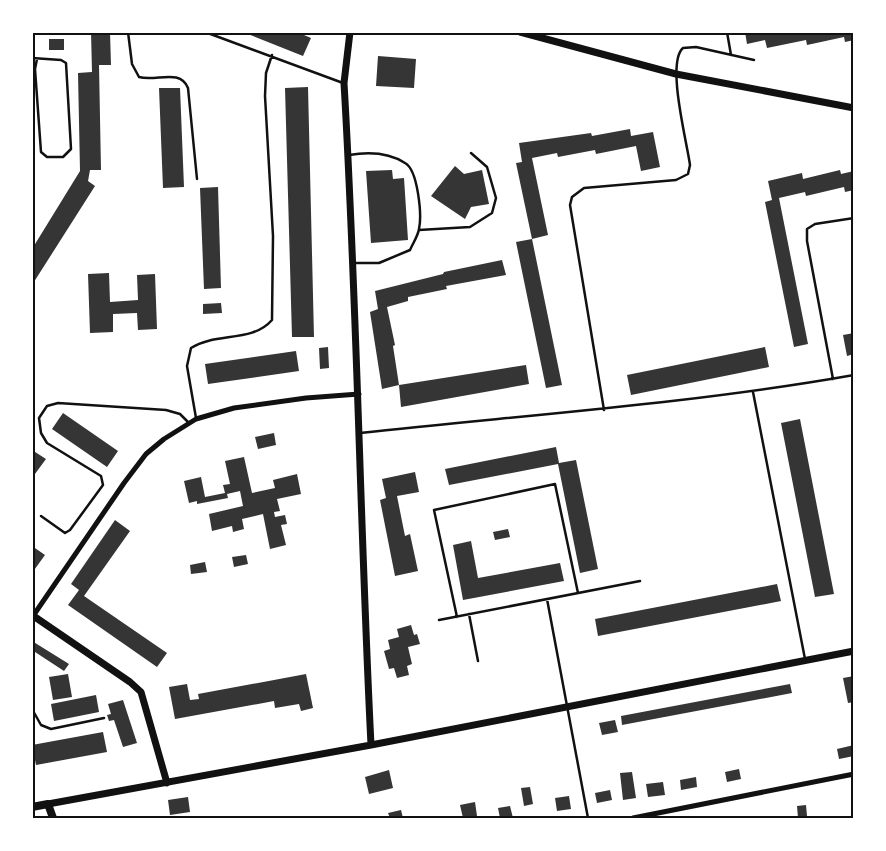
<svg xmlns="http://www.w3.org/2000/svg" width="886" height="851" font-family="Arial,sans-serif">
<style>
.building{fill:#353535}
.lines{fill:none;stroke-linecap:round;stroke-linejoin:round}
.service{stroke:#111;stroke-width:2.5}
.minor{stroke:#111;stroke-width:5}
.tertiary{stroke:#111;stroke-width:7}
.secondary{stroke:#111;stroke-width:8}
.neatline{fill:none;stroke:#111;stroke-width:2}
</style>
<rect width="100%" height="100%" fill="#fff"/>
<!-- building -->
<path class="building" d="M 91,32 L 110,32 L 111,65 L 99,65 L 101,170 L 90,170 L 88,181 L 95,186 L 32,285 L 32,249 L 80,171 L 78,73 L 92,72 Z
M 243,32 L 297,32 L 311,38 L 303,56 Z
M 745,32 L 854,32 L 854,40 L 845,42 L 844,37 L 807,45 L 806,40 L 767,48 L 765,40 L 747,44 Z
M 49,39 L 64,39 L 64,50 L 49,50 Z
M 378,56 L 416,59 L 414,88 L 376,86 Z
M 308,87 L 314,337 L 292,337 L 285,88 Z
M 159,88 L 180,88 L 184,187 L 163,188 Z
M 630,129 L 631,136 L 653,132 L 660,167 L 641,171 L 636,146 L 596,154 L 595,150 L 558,157 L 557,153 L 532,158 L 548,235 L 532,239 L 562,385 L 546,388 L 516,242 L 532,239 L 516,163 L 522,162 L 519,143 L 591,133 L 592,136 Z
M 455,166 L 464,174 L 482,170 L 489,204 L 471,207 L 465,219 L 431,196 Z
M 392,170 L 393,179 L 404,178 L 408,240 L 371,243 L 366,171 Z
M 840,170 L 841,174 L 854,171 L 854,190 L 845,192 L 844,187 L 806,196 L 805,192 L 779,198 L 808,344 L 794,347 L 765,202 L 772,200 L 768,181 L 802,173 L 803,179 Z
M 218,187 L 221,288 L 204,289 L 200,188 Z
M 502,260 L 506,275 L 446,286 L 447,289 L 408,297 L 408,301 L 387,307 L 395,345 L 393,346 L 399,385 L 382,389 L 370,312 L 378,309 L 375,291 L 443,274 L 444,272 Z
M 109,273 L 110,302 L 138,300 L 137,275 L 155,274 L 157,329 L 138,330 L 137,313 L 113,314 L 113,332 L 90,333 L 88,274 Z
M 221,303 L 222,313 L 203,314 L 203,304 Z
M 854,333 L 854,354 L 847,356 L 843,335 Z
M 328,347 L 329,368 L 320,369 L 319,348 Z
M 765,347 L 769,367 L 631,395 L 627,375 Z
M 296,351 L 299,371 L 208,384 L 205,364 Z
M 526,365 L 529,384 L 401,407 L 399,385 Z
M 63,413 L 118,451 L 107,467 L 52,429 Z
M 800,419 L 834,594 L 815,597 L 781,423 Z
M 274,433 L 276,445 L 258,449 L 255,437 Z
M 556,447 L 559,463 L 576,460 L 598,569 L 580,573 L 558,464 L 449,485 L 445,469 Z
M 32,450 L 46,459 L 32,478 Z
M 244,457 L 252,493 L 275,488 L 273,480 L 297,474 L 301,494 L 277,499 L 280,511 L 274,512 L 275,517 L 285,515 L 287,524 L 281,525 L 286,545 L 270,549 L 263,514 L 242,519 L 244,529 L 233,532 L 232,526 L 212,531 L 209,514 L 243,506 L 240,491 L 227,494 L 228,498 L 197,504 L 197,501 L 189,503 L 184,481 L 201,477 L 205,497 L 225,493 L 223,485 L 230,484 L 225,461 Z
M 415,472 L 419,492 L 397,496 L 405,536 L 410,534 L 418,571 L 395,576 L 380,500 L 386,498 L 382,479 Z
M 115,520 L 130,531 L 84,596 L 167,653 L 157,667 L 68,605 L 79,590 L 71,584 Z
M 508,529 L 510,537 L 495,540 L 493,532 Z
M 471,541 L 478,578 L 560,563 L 564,581 L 463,600 L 453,545 Z
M 32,546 L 45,555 L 32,573 Z
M 246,555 L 248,564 L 234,567 L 232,557 Z
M 205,562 L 207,572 L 191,574 L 190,565 Z
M 777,584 L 781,601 L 598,636 L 595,619 Z
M 411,625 L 414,635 L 417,634 L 420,644 L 408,647 L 412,664 L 407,666 L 409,675 L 397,678 L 394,668 L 389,669 L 384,651 L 390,649 L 388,640 L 399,637 L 397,629 Z
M 32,641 L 69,664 L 64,671 L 32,650 Z
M 68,674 L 72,697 L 53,700 L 49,677 Z
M 306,674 L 313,708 L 301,711 L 299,704 L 275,708 L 274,701 L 175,719 L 169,687 L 187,684 L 190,700 L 199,699 L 198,694 Z
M 854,676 L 854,702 L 848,703 L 843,678 Z
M 790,684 L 792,693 L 622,725 L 621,716 Z
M 96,695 L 99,712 L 54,721 L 51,704 Z
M 123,700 L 137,743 L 123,747 L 114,720 L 109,721 L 107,715 L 111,714 L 108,704 Z
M 615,720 L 618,732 L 602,735 L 599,723 Z
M 103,732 L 107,752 L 36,765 L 32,745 Z
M 854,745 L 854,756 L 839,759 L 837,749 Z
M 739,769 L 741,779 L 727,782 L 725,772 Z
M 389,770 L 393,788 L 369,794 L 365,777 Z
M 632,772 L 636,798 L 623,800 L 620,773 Z
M 696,777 L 697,787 L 681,790 L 680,780 Z
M 663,782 L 665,795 L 648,797 L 646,784 Z
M 530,787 L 533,804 L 524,806 L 521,788 Z
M 610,790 L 612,800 L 597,803 L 595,793 Z
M 569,796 L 571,809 L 557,811 L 555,798 Z
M 188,797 L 190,812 L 170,815 L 168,800 Z
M 475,802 L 477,816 L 463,818 L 460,805 Z
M 806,805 L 807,816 L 798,818 L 797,806 Z
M 510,806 L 513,818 L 500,818 L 498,808 Z
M 401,810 L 403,818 L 390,818 L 388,813 Z"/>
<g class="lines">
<!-- service -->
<path class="service" d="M 128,32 L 132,64 L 139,77 C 156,82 180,68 188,88 L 197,179
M 205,32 L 343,83
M 727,32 L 731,55
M 32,58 L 61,60 L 66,63 L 71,149 L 63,157 L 47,157 L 41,152 L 35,69 L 37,59
M 349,155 C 367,152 388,152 405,163 C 418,170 422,215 419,229 C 418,236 413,243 410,250 L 379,263 L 355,263
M 419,230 L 470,227 L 492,213 L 496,198 L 487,167 L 471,153
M 833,379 L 807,241 L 807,229 L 815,224 L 854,218
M 753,392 L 805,659
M 604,410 L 570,205 L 572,197 L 584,188 L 676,180 L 688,174 L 690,165 C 687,142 666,63 683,48 L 696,47 L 754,60
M 196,418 L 187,366 L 191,348 C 216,332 252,343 272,320 L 273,236 L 265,96 L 266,73 L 272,55
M 360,433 C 525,415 690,404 854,375
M 41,516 L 65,533 L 70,530 L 103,485 L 101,476 L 47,443 L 41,433 L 39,418 L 47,406 L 58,403 L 166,410 L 180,414 L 189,423
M 547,599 L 588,818
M 469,614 L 478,661
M 457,617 L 434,510 L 555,484 L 578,593
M 439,620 L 640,581
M 32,709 L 41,725 L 51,729 L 104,718"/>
<!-- minor -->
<path class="minor" d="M 33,616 L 124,483 L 146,454 L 164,439 L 196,419 L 234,408 L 306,398 L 359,394
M 633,818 L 854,774"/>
<!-- tertiary -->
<path class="tertiary" d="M 350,32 L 344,83 C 357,304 360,524 371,745
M 520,32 L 676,74 L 854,108
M 32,615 L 130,682 L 141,692 L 167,783
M 48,804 L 371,745 L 854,651"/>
<!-- secondary -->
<path class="secondary" d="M 32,807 L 48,804 L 53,818"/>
</g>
<!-- border -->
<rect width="886" height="851" fill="none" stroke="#ffffff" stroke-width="68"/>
<rect x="34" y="34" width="818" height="783" class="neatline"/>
</svg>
